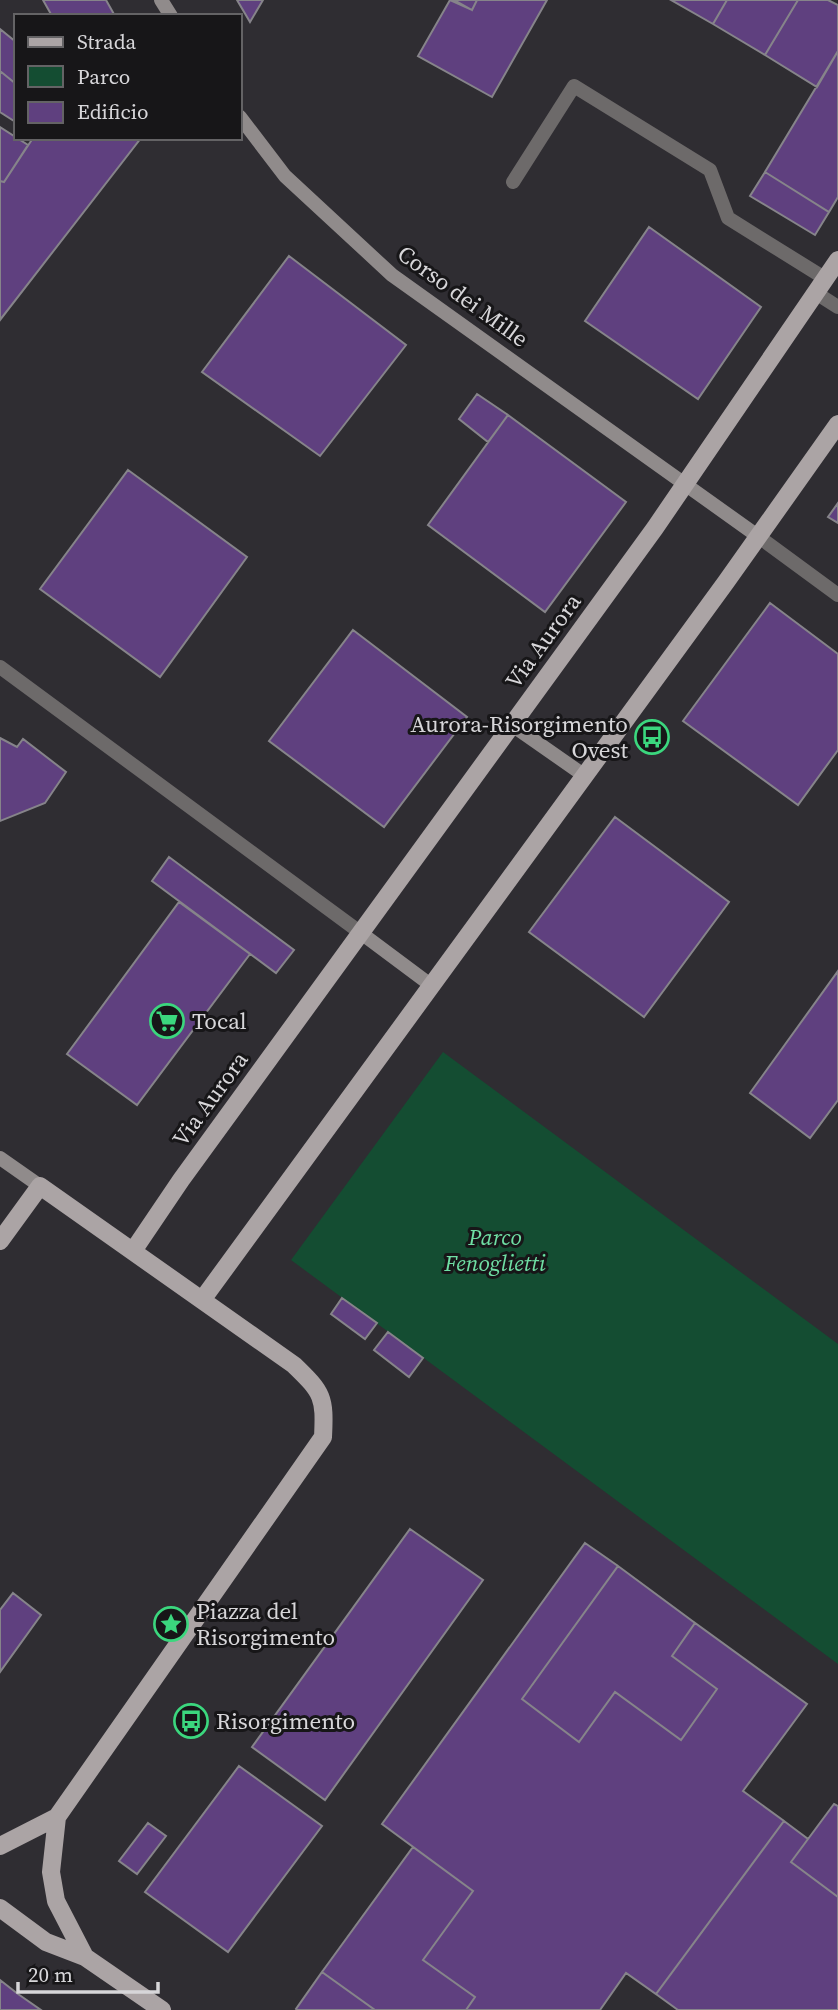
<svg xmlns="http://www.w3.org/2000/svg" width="838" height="2010" font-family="'Source Serif 4',serif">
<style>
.green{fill:#144d32}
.building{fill:#5f407f;stroke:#86848a;stroke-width:2}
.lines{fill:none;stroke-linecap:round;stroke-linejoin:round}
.lane{stroke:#6d6a6a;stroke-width:14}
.street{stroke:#6d6a6a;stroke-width:14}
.secondary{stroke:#908b8b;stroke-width:14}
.primary{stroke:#aba4a5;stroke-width:18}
.labels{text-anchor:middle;stroke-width:6;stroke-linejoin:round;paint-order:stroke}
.street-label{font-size:23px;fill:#d7d6d9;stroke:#171618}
.poi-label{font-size:23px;fill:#d7d6d9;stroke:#171618;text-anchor:start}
.park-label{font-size:23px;font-style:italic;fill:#6fdfa4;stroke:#171618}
</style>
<rect width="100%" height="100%" fill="#2f2d32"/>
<!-- green -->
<path class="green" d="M 443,1052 L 838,1344 L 838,1664 L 291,1260 Z"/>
<!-- building -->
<path class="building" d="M 43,0 L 106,0 L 115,16 L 52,16 Z
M 237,0 L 263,0 L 250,22 Z
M 450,0 L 472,10 L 477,0 L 547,0 L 492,97 L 418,56 Z
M 454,0 L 477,0 L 472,10 Z
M 671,0 L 727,0 L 713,24 Z
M 727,0 L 798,0 L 765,55 L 713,24 Z
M 798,0 L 828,0 L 838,5 L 838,51 L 817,87 L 765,55 Z
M 0,29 L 16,42 L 16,84 L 0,71 Z
M 838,51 L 838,197 L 829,212 L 765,172 Z
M 0,71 L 16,84 L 16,115 L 14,121 L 0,112 Z
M 0,127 L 28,145 L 4,182 L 0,181 Z
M 33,138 L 141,138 L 0,320 L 0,181 L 4,182 Z
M 765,172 L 829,212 L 815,235 L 750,196 Z
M 649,227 L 761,307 L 698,399 L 585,321 Z
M 289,256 L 406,345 L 320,456 L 202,372 Z
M 477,394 L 508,415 L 488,442 L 459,419 Z
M 508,415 L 626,502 L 545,612 L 428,525 Z
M 128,470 L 247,557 L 160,677 L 40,589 Z
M 838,503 L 838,523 L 828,517 Z
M 770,603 L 838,654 L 838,750 L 798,805 L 683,721 Z
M 353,630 L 467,717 L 384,827 L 269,741 Z
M 0,738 L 17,747 L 23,739 L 66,772 L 45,803 L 0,821 Z
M 615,817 L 729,902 L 644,1017 L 529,932 Z
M 169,857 L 294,950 L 276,973 L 152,881 Z
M 179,902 L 250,954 L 137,1105 L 67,1054 Z
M 838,971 L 838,1100 L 810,1138 L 750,1093 Z
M 342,1298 L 377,1323 L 365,1339 L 331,1314 Z
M 388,1332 L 423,1358 L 409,1377 L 374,1350 Z
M 410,1529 L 483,1580 L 325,1800 L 252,1747 Z
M 585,1543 L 618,1566 L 522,1699 L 579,1742 L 615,1692 L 681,1740 L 717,1689 L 672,1656 L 695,1623 L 807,1704 L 743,1791 L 784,1821 L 656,1994 L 626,1973 L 600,2010 L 466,2010 L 475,1997 L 423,1960 L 473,1891 L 382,1824 Z
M 618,1566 L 695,1623 L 672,1656 L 717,1689 L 681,1740 L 615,1692 L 579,1742 L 522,1699 Z
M 13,1593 L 41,1615 L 0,1672 L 0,1610 Z
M 239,1766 L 322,1826 L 228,1952 L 145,1892 Z
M 834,1804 L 838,1806 L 838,1897 L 791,1862 Z
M 784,1821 L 808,1839 L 791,1862 L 838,1897 L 838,2010 L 678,2010 L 656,1994 Z
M 148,1823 L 166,1836 L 137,1874 L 119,1861 Z
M 413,1847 L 473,1891 L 423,1960 L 475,1997 L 466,2010 L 375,2010 L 322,1972 Z
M 322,1972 L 375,2010 L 297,2010 L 296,2009 Z
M 0,1980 L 18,1994 L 41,2010 L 0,2010 Z"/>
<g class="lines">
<!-- lane -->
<path class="lane" d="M 0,667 L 361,933"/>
<!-- street -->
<path class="street" d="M 513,182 L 574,86 L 710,170 L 728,218 L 826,279
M 816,293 L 838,307
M 759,537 L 838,595"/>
<!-- secondary -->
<path class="secondary" d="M 161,0 L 171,16
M 240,117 L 285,176 L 392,275 L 759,537
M 512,725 L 585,776
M 361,933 L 432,986
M 0,1158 L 40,1186"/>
<!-- primary -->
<path class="primary" d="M 0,1241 L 40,1186 L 294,1365 C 323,1393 325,1397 323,1437 L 57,1817 L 0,1846
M 133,1251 L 181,1180 L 655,528 L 838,260
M 202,1300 L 726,582 L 838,424
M 57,1817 L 51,1872 L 56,1901 L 85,1957
M 0,1908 L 46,1942 L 85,1957 L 162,2010"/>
</g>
<!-- icons -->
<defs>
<g id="bus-ring" transform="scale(1.75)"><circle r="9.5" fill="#171618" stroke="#3bd77e" stroke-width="1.5"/><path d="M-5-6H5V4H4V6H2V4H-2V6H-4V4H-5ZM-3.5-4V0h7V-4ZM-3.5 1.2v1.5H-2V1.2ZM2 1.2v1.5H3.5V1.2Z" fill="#3bd77e"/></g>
<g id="supermarket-ring" transform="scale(1.75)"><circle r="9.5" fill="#171618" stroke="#3bd77e" stroke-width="1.5"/><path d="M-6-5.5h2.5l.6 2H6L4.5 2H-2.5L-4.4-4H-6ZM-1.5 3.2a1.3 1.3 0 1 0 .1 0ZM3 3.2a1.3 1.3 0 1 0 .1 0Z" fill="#3bd77e"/></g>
<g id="sight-ring" transform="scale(1.75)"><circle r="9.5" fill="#171618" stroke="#3bd77e" stroke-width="1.5"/><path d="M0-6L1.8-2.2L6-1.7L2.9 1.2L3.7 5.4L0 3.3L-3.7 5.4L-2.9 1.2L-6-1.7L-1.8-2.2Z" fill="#3bd77e"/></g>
</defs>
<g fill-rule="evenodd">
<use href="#bus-ring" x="652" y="737"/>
<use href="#supermarket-ring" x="167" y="1021"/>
<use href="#sight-ring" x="171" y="1624"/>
<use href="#bus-ring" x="191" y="1721"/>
</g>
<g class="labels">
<!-- street labels -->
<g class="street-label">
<text transform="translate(463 296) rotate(36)" y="8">Corso dei Mille</text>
<text transform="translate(543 641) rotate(-54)" y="8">Via Aurora</text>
<text transform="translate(210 1099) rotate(-54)" y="8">Via Aurora</text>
</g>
<!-- poi labels -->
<g class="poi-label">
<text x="628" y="732" text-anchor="end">Aurora-Risorgimento<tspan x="628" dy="26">Ovest</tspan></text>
<text x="192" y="1029">Tocal</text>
<text x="196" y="1619">Piazza del<tspan x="196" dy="26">Risorgimento</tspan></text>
<text x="216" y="1729">Risorgimento</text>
</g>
<!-- park labels -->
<g class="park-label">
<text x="495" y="1245">Parco<tspan x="495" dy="26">Fenoglietti</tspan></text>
</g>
</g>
<!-- legend -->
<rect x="14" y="14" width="228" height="126" fill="#171618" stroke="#646365" stroke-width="2"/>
<rect x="28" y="37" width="35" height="10" fill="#aba4a5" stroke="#646365" stroke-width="2"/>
<text x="77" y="49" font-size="21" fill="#d7d6d9">Strada</text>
<rect x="28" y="66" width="35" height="21" fill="#144d32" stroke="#646365" stroke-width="2"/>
<text x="77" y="84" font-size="21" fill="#d7d6d9">Parco</text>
<rect x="28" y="102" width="35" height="21" fill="#5f407f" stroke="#646365" stroke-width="2"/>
<text x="77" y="119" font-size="21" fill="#d7d6d9">Edificio</text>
<!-- scale -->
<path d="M18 1982v10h140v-10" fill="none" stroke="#d7d6d9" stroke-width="3.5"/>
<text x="28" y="1982" font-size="21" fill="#d7d6d9" stroke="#171618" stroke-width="5" paint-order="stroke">20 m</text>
</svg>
